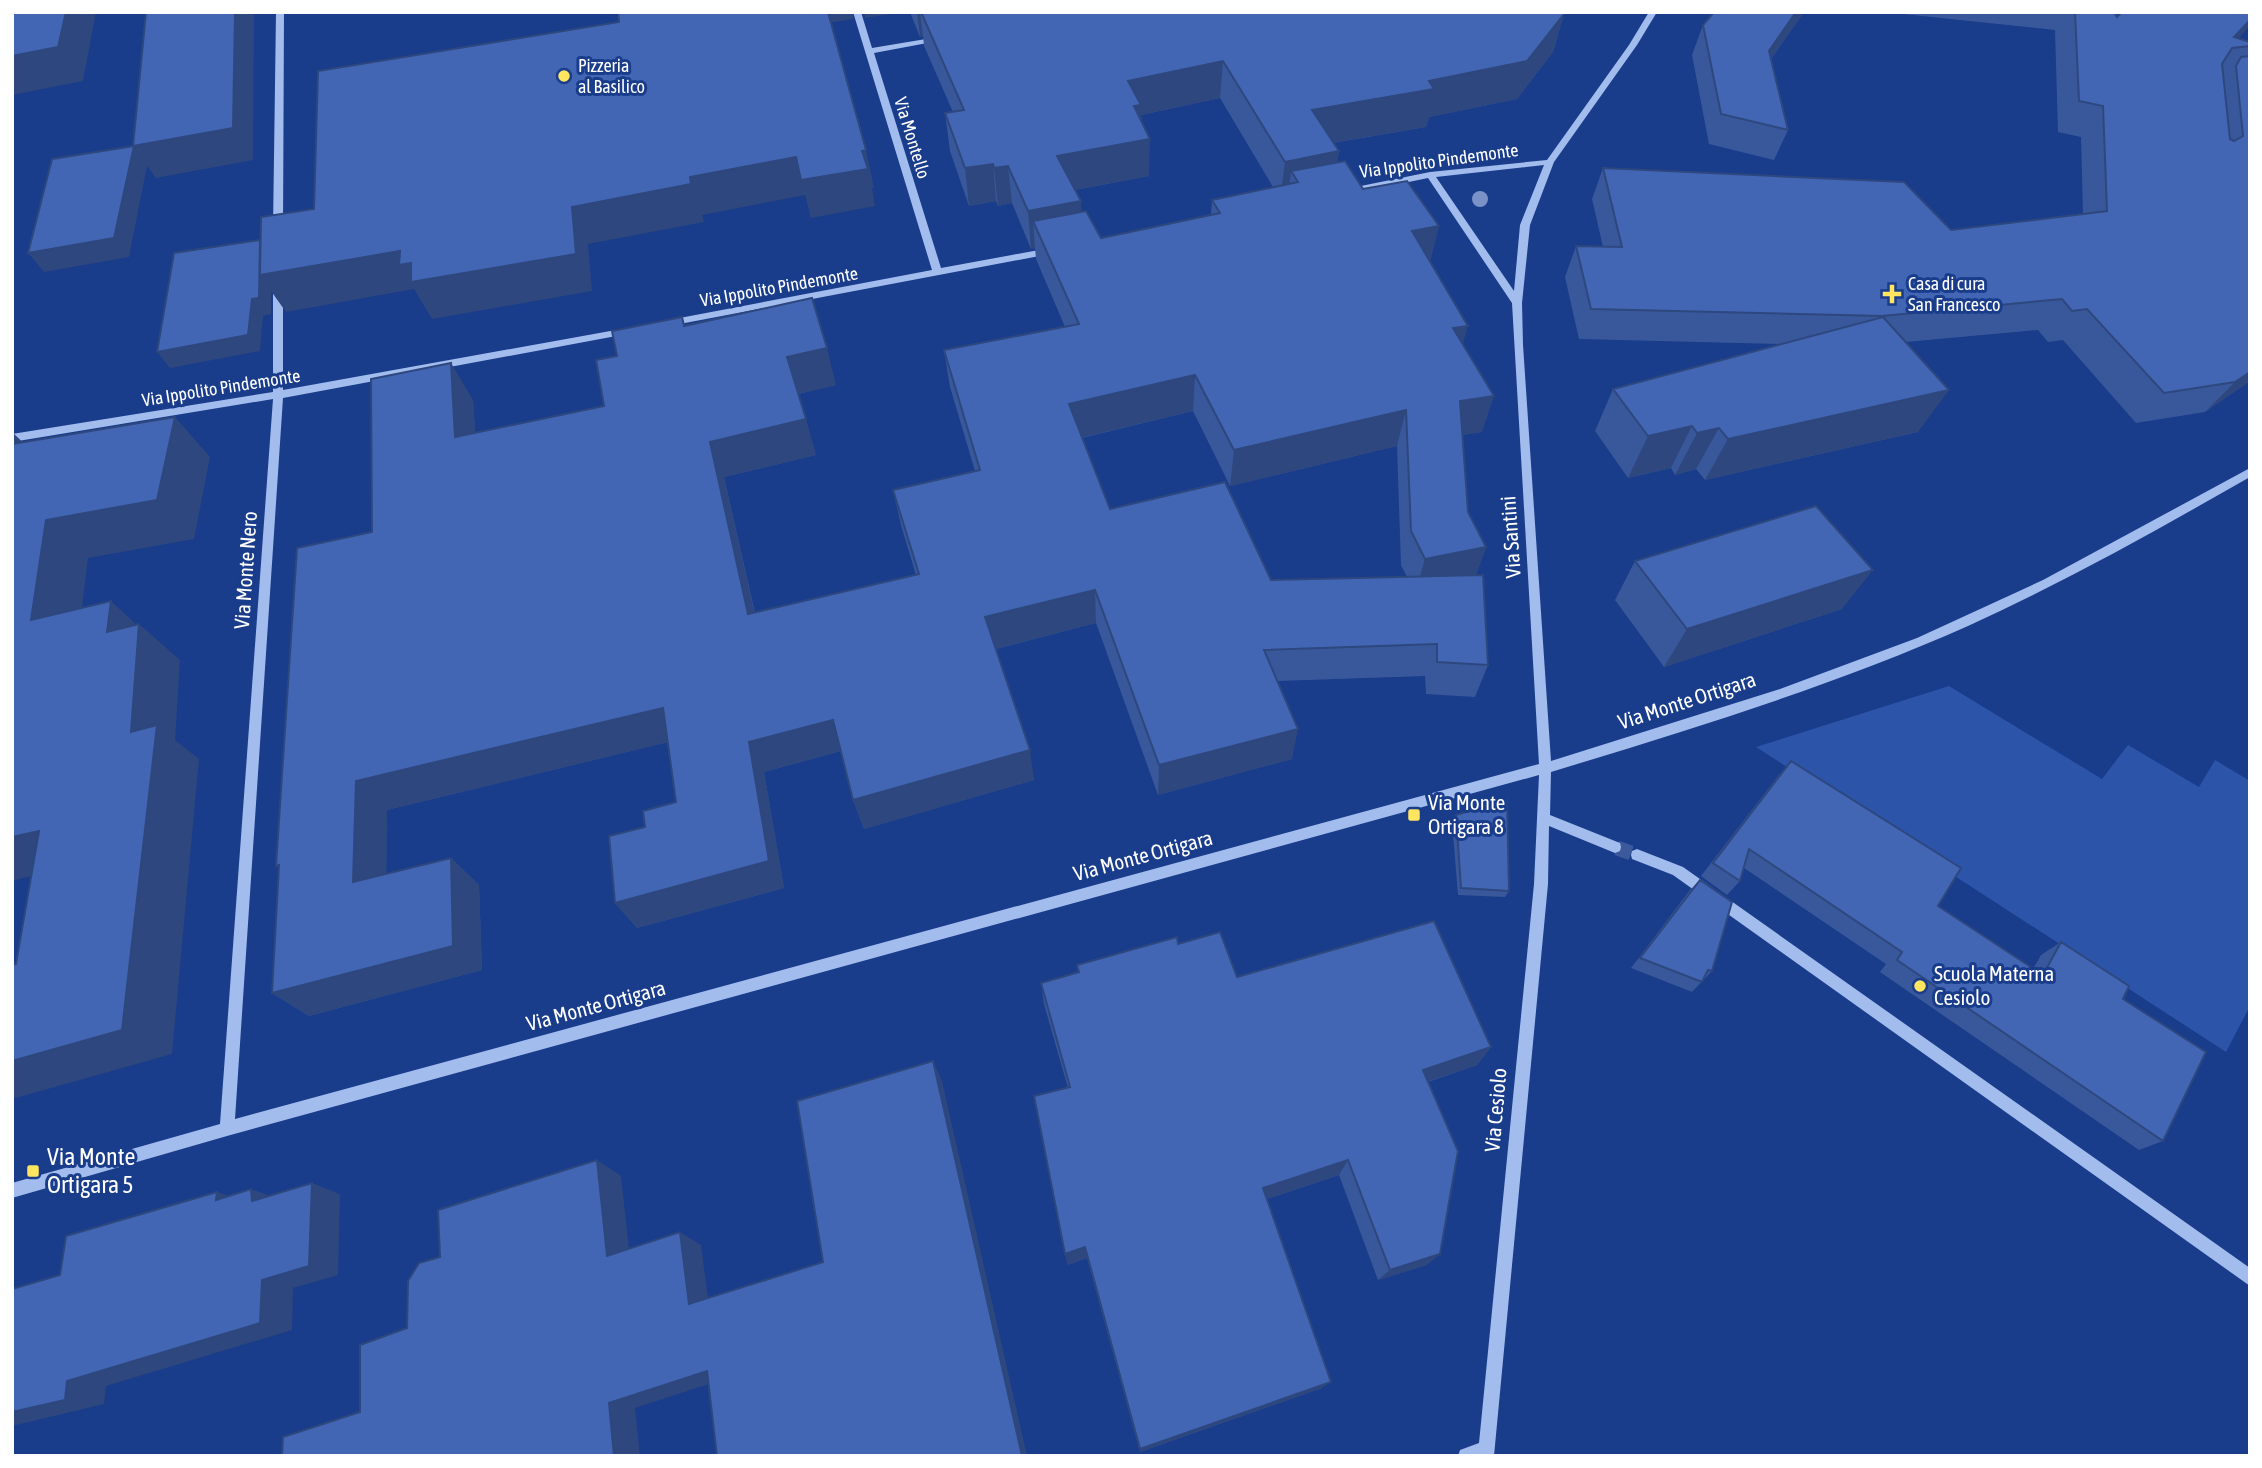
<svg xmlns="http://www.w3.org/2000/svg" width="2262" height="1468" font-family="'Asap Condensed',sans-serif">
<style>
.green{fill:#2c54a9}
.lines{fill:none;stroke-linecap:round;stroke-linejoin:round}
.minor-tunnel-far1{stroke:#3c599c;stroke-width:11;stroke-dasharray:11 6;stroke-linecap:butt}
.minor-tunnel{stroke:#3c599c;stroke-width:15;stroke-dasharray:15 7;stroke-linecap:butt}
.minor{fill:#a3bcee;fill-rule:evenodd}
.tree{fill:#7a92c8}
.wall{fill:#39589b;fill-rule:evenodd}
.shaded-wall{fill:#2e477e}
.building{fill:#4266b4;stroke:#2e477e;stroke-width:2}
.poi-dot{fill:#ffe560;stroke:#193c8b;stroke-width:2.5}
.labels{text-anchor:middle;stroke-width:6;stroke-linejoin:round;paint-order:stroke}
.far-poi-label{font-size:18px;fill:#fff;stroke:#193c8b;text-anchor:start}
.far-street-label{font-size:18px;fill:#fff;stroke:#193c8b}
.street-label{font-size:21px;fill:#fff;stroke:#193c8b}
.poi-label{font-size:21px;fill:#fff;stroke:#193c8b;text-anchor:start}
.near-poi-label{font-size:24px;fill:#fff;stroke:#193c8b;text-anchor:start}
</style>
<rect width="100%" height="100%" fill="#193c8b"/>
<!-- green -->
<path class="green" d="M 1949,686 L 2102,779 L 2128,745 L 2199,787 L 2215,760 L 2250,781 L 2250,1006 L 2226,1052 L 1756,747 Z"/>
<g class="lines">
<!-- minor-tunnel-far1 -->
<path class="minor-tunnel-far1" d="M 1615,847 L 1621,849"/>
<!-- minor-tunnel -->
<path class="minor-tunnel" d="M 1617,848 L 1637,855"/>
<!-- minor -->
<path class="minor" d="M 276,12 L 284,12 L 283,229 L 278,232 L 273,229 Z
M 853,12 L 861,12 L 872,48 L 938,37 L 942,39 L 938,41 L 874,53 L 941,268 L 1050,248 L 1055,251 L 1050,254 L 669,326 L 666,325 L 666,321 L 669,320 L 932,270 Z
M 1649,12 L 1657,12 L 1637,45 L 1554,162 L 1530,225 L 1522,303 L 1523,345 L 1551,761 L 1780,689 L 1917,638 L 2043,580 L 2250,468 L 2250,477 C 2157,530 2065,582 1968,626 C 1833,686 1692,729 1551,772 L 1550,815 L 1620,843 L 1621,847 L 1620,851 L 1615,853 L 1549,826 L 1548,884 L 1494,1456 L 1458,1456 L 1460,1450 L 1479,1443 L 1534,884 L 1539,775 L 227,1136 L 12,1198 L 12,1183 L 220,1124 L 273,399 L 12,442 L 12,434 L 273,392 L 273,286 L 278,283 L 283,286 L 283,390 L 627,328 L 632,331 L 627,334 L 283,398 L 235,1119 L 1539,764 L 1512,303 L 1428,178 L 1346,195 L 1342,192 L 1346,189 L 1430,172 L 1547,160 L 1629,45 ZM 1544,165 L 1520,225 L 1514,291 L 1436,177 Z
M 1637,849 L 1683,867 L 2250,1268 L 2250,1286 L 1673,875 L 1632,859 L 1631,855 L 1632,851 Z"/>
</g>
<!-- trees -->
<circle class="tree" cx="1480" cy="199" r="8"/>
<!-- wall -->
<path class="wall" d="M 910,12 L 1562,12 L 1564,14 L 1553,52 L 1517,99 L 1429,117 L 1426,127 L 1333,143 L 1339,151 L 1337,162 L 1430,262 L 1463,344 L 1482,432 L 1462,435 L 1468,512 L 1486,547 L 1476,575 L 1488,665 L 1475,697 L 1426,694 L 1425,676 L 1278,681 L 1292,759 L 1158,795 L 1096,623 L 996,649 L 1034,780 L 864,829 L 853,800 L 841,751 L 764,772 L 784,888 L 637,928 L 615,903 L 645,827 L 676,802 L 668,742 L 387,810 L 386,874 L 451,858 L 479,885 L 482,970 L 309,1016 L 272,993 L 372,532 L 473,400 L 475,433 L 604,406 L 617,356 L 682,317 L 685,325 L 836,385 L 798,394 L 816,455 L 724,477 L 755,613 L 916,575 L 901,525 L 893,490 L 975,471 L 950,387 L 944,350 L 1065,327 L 1036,259 L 1035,248 L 1031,249 L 1012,203 L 998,206 L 996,201 L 969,206 L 950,151 L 945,113 L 953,112 L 924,46 L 923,36 L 920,37 ZM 1220,98 L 1273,187 L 1212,200 L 1211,215 L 1101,238 L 1081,212 L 1075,190 L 1149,176 L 1141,115 ZM 1193,411 L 1230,486 L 1397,446 L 1401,565 L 1407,577 L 1271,580 L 1110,509 L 1082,438 Z
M 1714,12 L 1804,12 L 1771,59 L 1788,130 L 1774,160 L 1709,144 L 1692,55 L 1703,25 Z
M 1884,12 L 2114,12 L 2117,17 L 2238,38 L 2250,42 L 2250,381 L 2205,412 L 2136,423 L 2063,340 L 2048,342 L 2038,330 L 1906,342 L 1918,432 L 1705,480 L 1696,469 L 1675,475 L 1671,468 L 1628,478 L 1595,431 L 1613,389 L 1780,344 L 1579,339 L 1565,277 L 1576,246 L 1603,247 L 1592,199 L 1603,168 L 1951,230 L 2083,214 L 2081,137 L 2058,132 L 2055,30 Z
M 1635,561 L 1842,609 L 1664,667 L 1615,600 Z
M 1791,761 L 1938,906 L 2033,969 L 2041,955 L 2061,942 L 2123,999 L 2163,1141 L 2139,1150 L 1880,972 L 1886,964 L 1744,868 L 1740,881 L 1727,895 L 1701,876 L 1778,776 Z
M 1456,815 L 1509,891 L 1505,897 L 1458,895 L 1452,822 Z
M 1700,880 L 1712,971 L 1692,992 L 1631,968 L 1690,890 Z
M 1178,944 L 1237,977 L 1491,1047 L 1477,1065 L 1428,1082 L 1427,1265 L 1378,1280 L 1339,1175 L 1267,1199 L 1322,1388 L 1140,1452 L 1087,1258 L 1068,1265 L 1065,1254 L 1068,1088 L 1044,1004 L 1041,983 L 1078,972 L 1077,965 Z"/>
<!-- shaded-wall -->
<path class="shaded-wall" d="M 66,12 L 96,12 L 83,81 L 12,95 L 12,56 Z
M 235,12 L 254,12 L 253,160 L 156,178 L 147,166 L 129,257 L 44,272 L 28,253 L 134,147 Z
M 826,12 L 853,12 L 853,19 L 828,23 Z
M 864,12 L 903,12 L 865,18 Z
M 917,12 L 920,12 L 923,36 L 920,37 Z
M 1796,12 L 1804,12 L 1756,80 L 1769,51 Z
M 1564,14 L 1553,52 L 1517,99 L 1429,117 L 1426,127 L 1307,147 L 1312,110 L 1429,81 Z
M 2250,20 L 2250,26 L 2211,68 L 2234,37 Z
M 1223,61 L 1220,98 L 1141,115 L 1141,140 L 1150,139 L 1149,176 L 1059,193 L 1057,156 L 1128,81 Z
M 866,150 L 874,188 L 872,188 L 875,206 L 811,218 L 805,195 L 702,215 L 704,222 L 588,244 L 592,291 L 432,319 L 414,289 L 286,312 L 271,291 L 271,314 L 263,316 L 260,351 L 170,368 L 157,352 L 252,299 L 260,240 L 572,207 L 690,177 L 796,157 Z
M 1339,151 L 1333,189 L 1298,182 L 1291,171 L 1288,198 L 1280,199 L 1285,162 Z
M 993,164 L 996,201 L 969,206 L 965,168 Z
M 1008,166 L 1012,203 L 998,206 L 994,168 Z
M 1081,201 L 1082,238 L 1033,221 L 1035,248 L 1031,249 L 1028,211 Z
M 1439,226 L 1430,263 L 1412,231 Z
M 1468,326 L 1457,363 L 1453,328 Z
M 827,348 L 836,385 L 798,394 L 787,357 Z
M 451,363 L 473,400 L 478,472 L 455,437 Z
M 2250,372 L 2250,381 L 2205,412 L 2235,382 Z
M 1195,375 L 1193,411 L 1071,440 L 1069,404 Z
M 1949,390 L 1918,432 L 1705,480 L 1728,439 Z
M 1494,396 L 1482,432 L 1449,437 L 1460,401 Z
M 1406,410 L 1397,446 L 1230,486 L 1234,450 Z
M 175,417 L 210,457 L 194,539 L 88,558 L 76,657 L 31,620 L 46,520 Z
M 806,419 L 816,455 L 724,477 L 762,647 L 748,614 L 710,442 Z
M 1692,426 L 1671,468 L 1628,478 L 1648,436 Z
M 1719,428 L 1696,469 L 1675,475 L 1697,433 Z
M 12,432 L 54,472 L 12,448 Z
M 1486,547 L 1474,581 L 1415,593 L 1425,559 Z
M 1873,570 L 1842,609 L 1664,667 L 1687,629 Z
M 1095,590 L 1096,623 L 991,650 L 985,617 Z
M 111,601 L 139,627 L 139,624 L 180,660 L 175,740 L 199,759 L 172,1054 L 12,1099 L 12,1061 L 107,632 Z
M 663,708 L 681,739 L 387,810 L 386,909 L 353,882 L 356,781 Z
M 833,720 L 844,750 L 764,772 L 784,888 L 637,928 L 615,903 L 749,742 Z
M 1298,729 L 1292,759 L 1158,795 L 1159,765 Z
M 1030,750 L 1034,780 L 864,829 L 853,800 Z
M 39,831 L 88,861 L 12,881 L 12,837 Z
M 451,858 L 479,885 L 482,970 L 309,1016 L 272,993 Z
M 1491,1047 L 1477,1065 L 1411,1087 L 1423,1070 Z
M 933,1061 L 942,1081 L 1027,1456 L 1022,1456 Z
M 597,1160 L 621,1176 L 631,1267 L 607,1256 Z
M 1348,1160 L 1339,1175 L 1257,1202 L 1263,1188 Z
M 312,1183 L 340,1194 L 338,1275 L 293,1288 L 292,1330 L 106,1386 L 104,1404 L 12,1426 L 12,1412 L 67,1381 L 262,1280 Z
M 251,1189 L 281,1200 L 252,1201 Z
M 217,1192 L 249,1203 L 216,1200 Z
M 680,1232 L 701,1245 L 710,1314 L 689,1304 Z
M 1085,1247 L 1087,1258 L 1068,1265 L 1065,1254 Z
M 1440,1254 L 1427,1265 L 1378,1280 L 1390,1270 Z
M 707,1371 L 727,1378 L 635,1408 L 640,1456 L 614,1456 L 609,1403 Z
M 1331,1382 L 1322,1388 L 1140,1452 L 1140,1449 Z"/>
<!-- building -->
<path class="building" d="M 12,12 L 66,12 L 58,47 L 12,56 Z
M 146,12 L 235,12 L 233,128 L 133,146 Z
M 618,12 L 828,12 L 866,150 L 862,151 L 868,169 L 801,180 L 796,157 L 690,177 L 691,184 L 572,207 L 576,254 L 411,282 L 411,263 L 399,265 L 400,251 L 260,275 L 261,217 L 314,209 L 318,71 L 619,22 Z
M 921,12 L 1562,12 L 1564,14 L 1527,61 L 1429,81 L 1434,89 L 1312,110 L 1339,151 L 1285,162 L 1223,61 L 1128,81 L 1141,105 L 1134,106 L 1150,139 L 1057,156 L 1081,201 L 1028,211 L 1008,166 L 994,168 L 993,164 L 965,168 L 945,113 L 964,110 Z
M 1714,12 L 1796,12 L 1769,51 L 1788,130 L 1721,114 L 1703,25 Z
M 2075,12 L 2114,12 L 2117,17 L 2122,12 L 2250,12 L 2250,20 L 2234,37 L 2250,42 L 2250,46 L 2232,48 L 2222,64 L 2230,139 L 2234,141 L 2243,136 L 2236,66 L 2241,57 L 2250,56 L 2250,372 L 2235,382 L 2164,393 L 2087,309 L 2072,311 L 2062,299 L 1882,316 L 1591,309 L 1576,246 L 1622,247 L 1603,168 L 1904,182 L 1951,230 L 2107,211 L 2103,106 L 2079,101 Z
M 134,146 L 114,238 L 28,253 L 52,159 Z
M 1345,161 L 1363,189 L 1407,181 L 1439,226 L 1412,231 L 1468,326 L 1453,328 L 1494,396 L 1460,401 L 1468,512 L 1486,547 L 1425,559 L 1411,531 L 1406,410 L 1234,450 L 1195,375 L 1069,404 L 1110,509 L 1225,482 L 1271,580 L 1483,575 L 1488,665 L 1437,662 L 1437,644 L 1264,650 L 1298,729 L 1159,765 L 1095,590 L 985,617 L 1030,750 L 853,800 L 833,720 L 749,742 L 769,861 L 615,903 L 609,836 L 645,827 L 643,811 L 676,802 L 663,708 L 356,781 L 353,882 L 451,858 L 453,946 L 272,993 L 279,865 L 276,866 L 297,548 L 372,532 L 371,379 L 451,363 L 455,437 L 604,406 L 596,360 L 617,356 L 612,331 L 682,317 L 684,326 L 812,298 L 827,348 L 787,357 L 806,419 L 710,442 L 748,614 L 919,574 L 893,490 L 980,470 L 944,350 L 1079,324 L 1033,221 L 1086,211 L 1101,238 L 1220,213 L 1212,200 L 1298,182 L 1291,171 Z
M 260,240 L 259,298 L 252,299 L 248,335 L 157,352 L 174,253 Z
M 1883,317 L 1949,390 L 1728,439 L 1719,428 L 1697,433 L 1692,426 L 1648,436 L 1613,389 Z
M 175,417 L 157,500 L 46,520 L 31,620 L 111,601 L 107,632 L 139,624 L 131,732 L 157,725 L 122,1030 L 12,1061 L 12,965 L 16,964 L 39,831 L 12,837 L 12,444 Z
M 1816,506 L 1873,570 L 1687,629 L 1635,561 Z
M 1791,761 L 1961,868 L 1938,906 L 2043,975 L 2061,942 L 2129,986 L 2123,999 L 2206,1052 L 2163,1141 L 1897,960 L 1902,952 L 1749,849 L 1740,881 L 1713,863 Z
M 1507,800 L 1509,891 L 1461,888 L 1456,815 Z
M 1700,880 L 1732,902 L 1712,971 L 1708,970 L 1702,982 L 1640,958 Z
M 1434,921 L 1491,1047 L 1423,1070 L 1458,1151 L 1440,1254 L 1390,1270 L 1348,1160 L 1263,1188 L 1331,1382 L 1140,1449 L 1085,1247 L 1065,1254 L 1034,1096 L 1070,1087 L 1041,983 L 1079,972 L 1077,965 L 1177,937 L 1178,944 L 1220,932 L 1237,977 Z
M 933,1061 L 1022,1456 L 717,1456 L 707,1371 L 609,1403 L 614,1456 L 282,1456 L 283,1437 L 360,1412 L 360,1345 L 407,1328 L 408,1281 L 419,1263 L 440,1257 L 438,1210 L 597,1160 L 607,1256 L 680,1232 L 689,1304 L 823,1262 L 797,1101 Z
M 312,1183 L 309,1266 L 262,1280 L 260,1323 L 67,1381 L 65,1400 L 12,1412 L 12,1289 L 60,1275 L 66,1236 L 217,1192 L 216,1200 L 251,1189 L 252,1201 Z"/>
<!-- markers -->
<g class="poi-dot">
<circle cx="564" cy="76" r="7"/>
<path d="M1888.5 283.5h7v7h7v7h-7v7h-7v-7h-7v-7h7z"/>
<rect x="1407" y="808" width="14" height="14" rx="3.5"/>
<circle cx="1920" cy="986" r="7"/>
<rect x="26" y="1164" width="14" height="14" rx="3.5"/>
</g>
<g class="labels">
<!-- far-poi labels -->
<g class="far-poi-label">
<text x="578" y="72">Pizzeria<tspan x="578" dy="21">al Basilico</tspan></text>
<text x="1908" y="290">Casa di cura<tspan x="1908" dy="21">San Francesco</tspan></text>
</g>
<!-- far-street labels -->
<g class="far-street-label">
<text transform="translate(912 138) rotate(73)" y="6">Via Montello</text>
<text transform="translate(1439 161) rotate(-8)" y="6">Via Ippolito Pindemonte</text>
<text transform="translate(779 287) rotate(-10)" y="6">Via Ippolito Pindemonte</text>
<text transform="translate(221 388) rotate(-9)" y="6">Via Ippolito Pindemonte</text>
</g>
<!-- street labels -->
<g class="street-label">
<text transform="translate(1511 537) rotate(-94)" y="7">Via Santini</text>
<text transform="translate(246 570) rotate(-86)" y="7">Via Monte Nero</text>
<text transform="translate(1687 701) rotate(-18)" y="7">Via Monte Ortigara</text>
<text transform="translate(1143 856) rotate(-15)" y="7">Via Monte Ortigara</text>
<text transform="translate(596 1006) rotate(-15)" y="7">Via Monte Ortigara</text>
<text transform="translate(1496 1110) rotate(-85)" y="7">Via Cesiolo</text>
</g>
<!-- poi labels -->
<g class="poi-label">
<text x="1428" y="810">Via Monte<tspan x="1428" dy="24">Ortigara 8</tspan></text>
<text x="1934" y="981">Scuola Materna<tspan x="1934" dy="24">Cesiolo</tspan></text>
</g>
<!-- near-poi labels -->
<g class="near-poi-label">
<text x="47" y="1165">Via Monte<tspan x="47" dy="28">Ortigara 5</tspan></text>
</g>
</g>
<!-- border -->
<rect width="2262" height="1468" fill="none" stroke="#ffffff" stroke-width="28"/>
</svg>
